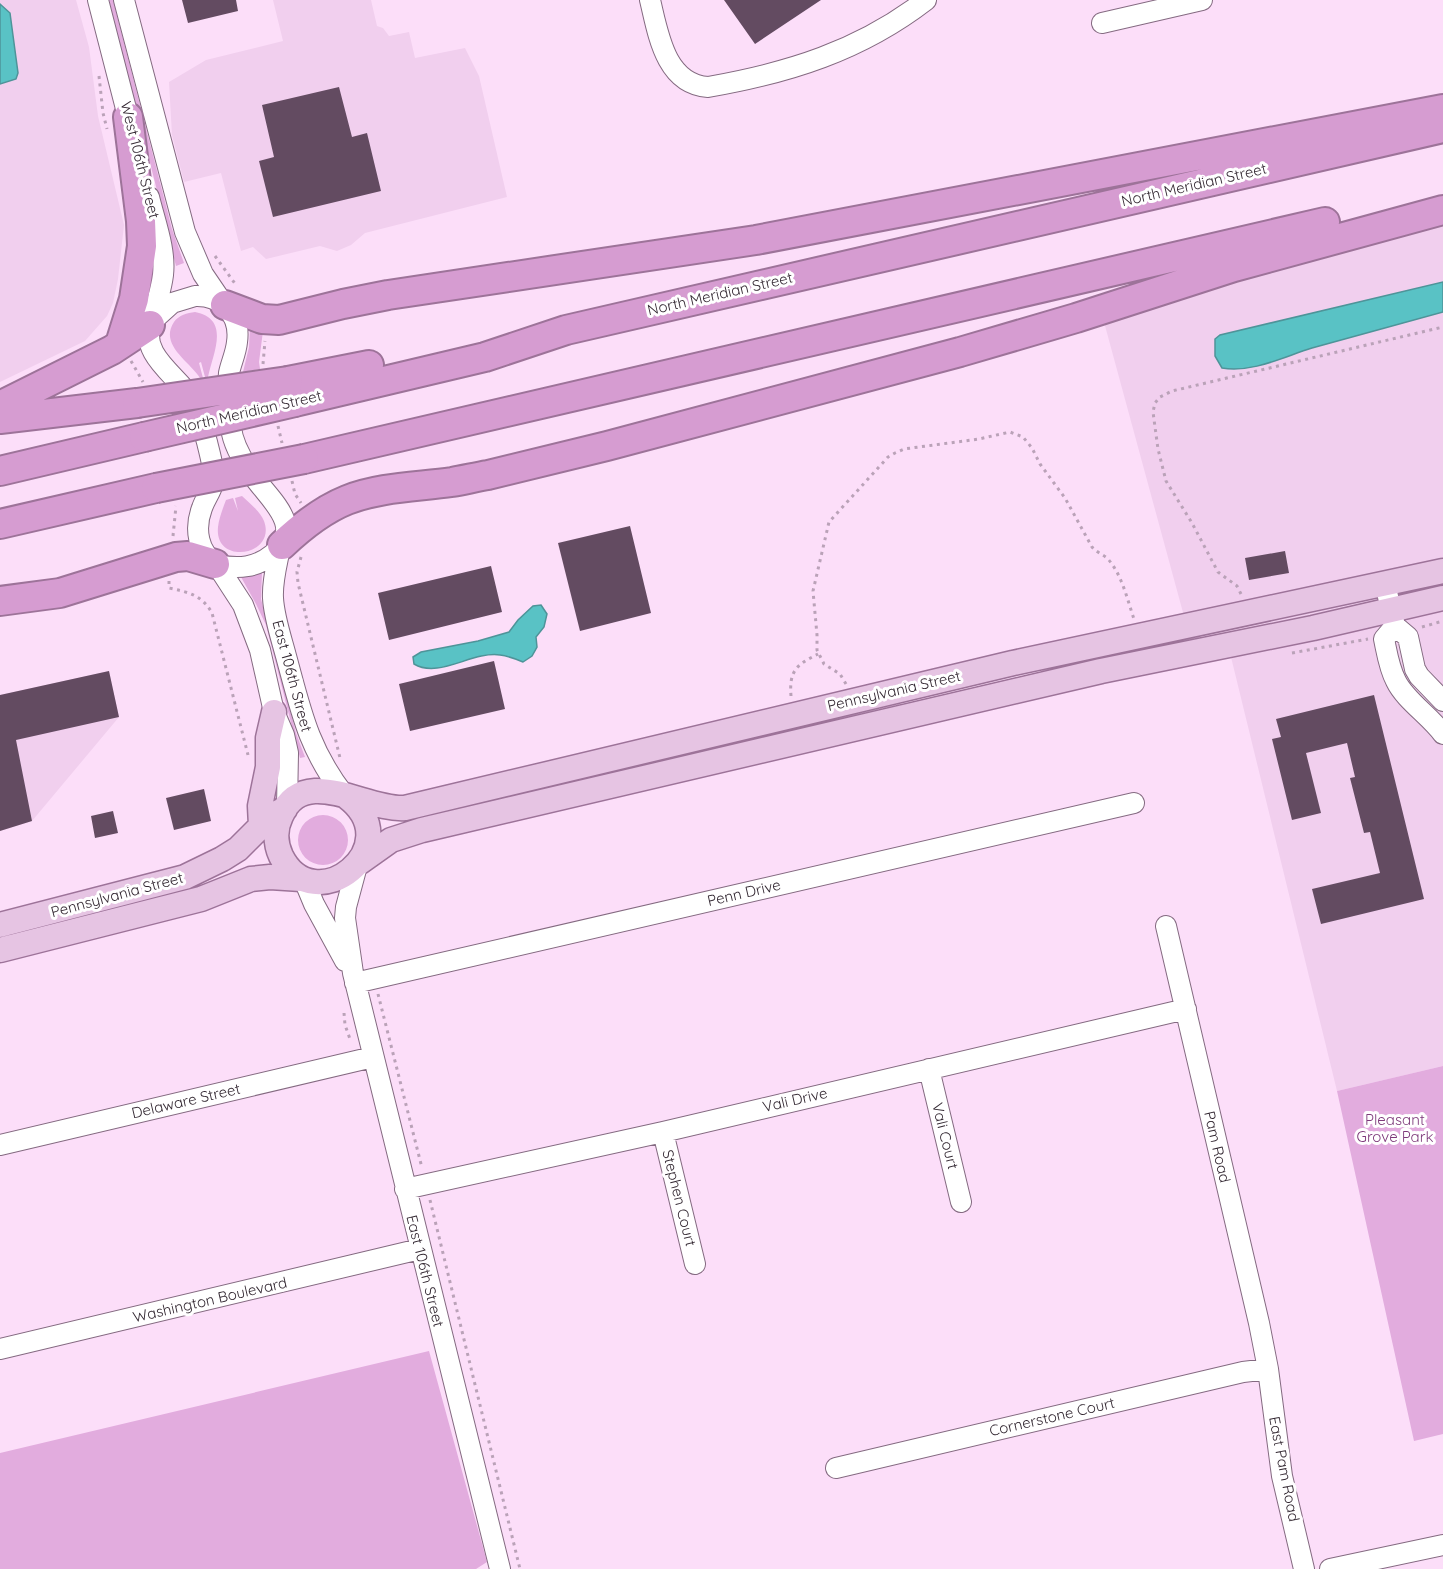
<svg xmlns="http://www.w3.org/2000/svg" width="1443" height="1569" font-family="Quicksand,sans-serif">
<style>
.built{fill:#f1cfee}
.green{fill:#e2acde}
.water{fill:#59c2c5;stroke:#4e9499;stroke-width:1.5}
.building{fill:#634b61}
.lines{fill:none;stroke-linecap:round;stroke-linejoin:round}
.minor-casing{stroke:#846a81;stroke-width:22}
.major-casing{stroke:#9d7399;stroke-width:27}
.highway-casing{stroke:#9d7399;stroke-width:32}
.path{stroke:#baa2b8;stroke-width:3;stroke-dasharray:3 4.5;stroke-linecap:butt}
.minor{stroke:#fff;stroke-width:20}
.major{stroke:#e6c4e3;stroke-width:24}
.highway{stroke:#d69cd1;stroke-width:28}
.highway-bridge-casing{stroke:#9d7399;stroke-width:32;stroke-linecap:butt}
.highway-bridge{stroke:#d69cd1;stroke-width:28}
.labels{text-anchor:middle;stroke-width:6;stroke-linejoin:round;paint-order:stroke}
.street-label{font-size:15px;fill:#332832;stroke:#fff}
.park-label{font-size:15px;fill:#7d397a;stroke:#fff}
</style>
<rect width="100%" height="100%" fill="#fcdef9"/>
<!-- built -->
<path class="built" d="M 0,0 L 76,0 L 89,47 L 98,116 L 124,225 L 118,279 L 113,303 L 107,316 L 85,341 L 0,382 Z
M 273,0 L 371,0 L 377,26 L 383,28 L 389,36 L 409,32 L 415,58 L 465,48 L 479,76 L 507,197 L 365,233 L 351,245 L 337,251 L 320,246 L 266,259 L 253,247 L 241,251 L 221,173 L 184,182 L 172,135 L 169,82 L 206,60 L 283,41 Z
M 1443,224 L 1443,1066 L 1337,1091 L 1231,657 L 1197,664 L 1104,322 L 1289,264 Z
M 109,671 L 119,717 L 32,821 L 0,831 L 0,695 Z"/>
<!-- green -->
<path class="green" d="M 109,0 L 113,0 L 172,229 L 184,263 L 176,266 Z
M 195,312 C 231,319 213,353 208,377 L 205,377 L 201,362 L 199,363 L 203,378 L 200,378 C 189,361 159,345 174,322 C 179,315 187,313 195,312 Z
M 250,328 L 263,331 L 259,362 L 260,369 L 243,372 L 249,347 Z
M 242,496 C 249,503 260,511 264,521 C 277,556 214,566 218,527 C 219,518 223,508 226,500 L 233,498 L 238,511 L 235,498 Z
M 262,572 L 261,599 L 296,733 L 305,757 L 300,758 L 266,625 L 256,604 L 241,577 L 241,575 Z
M298 840a25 25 0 1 1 50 0a25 25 0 1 1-50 0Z
M 1443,1066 L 1443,1434 L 1414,1441 L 1337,1091 Z
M 429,1351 L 487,1562 L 476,1569 L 0,1569 L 0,1453 Z"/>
<!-- water -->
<path class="water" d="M 0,4 L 10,13 L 18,73 L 16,79 L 0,84 Z
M 1443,282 L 1443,312 C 1399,324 1356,336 1312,348 C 1283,357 1253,373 1222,368 L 1215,356 L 1215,339 L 1220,335 Z
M 541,605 L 547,614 L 544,627 L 536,637 L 537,647 L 532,656 L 523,662 C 516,659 508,656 500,655 C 472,651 439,679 414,664 L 413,657 L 421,652 L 478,641 L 509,632 L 518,620 L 533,606 Z"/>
<!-- building -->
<path class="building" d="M 182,0 L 236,0 L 238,11 L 188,23 Z
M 724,0 L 821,0 L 755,44 Z
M 339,87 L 352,137 L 367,133 L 381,191 L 273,217 L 259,161 L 274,157 L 262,105 Z
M 630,526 L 651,613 L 580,631 L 558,543 Z
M 1285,551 L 1289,573 L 1249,580 L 1245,558 Z
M 491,566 L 502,612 L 389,640 L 378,593 Z
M 494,661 L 505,709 L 410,731 L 399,684 Z
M 109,671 L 119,717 L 16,740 L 32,821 L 0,831 L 0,695 Z
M 1374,695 L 1424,899 L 1321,924 L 1312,889 L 1380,873 L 1370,832 L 1364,833 L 1350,778 L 1355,777 L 1347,743 L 1306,753 L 1321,813 L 1292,820 L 1272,739 L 1281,737 L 1276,719 Z
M 204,789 L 211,821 L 174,830 L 166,798 Z
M 113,811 L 118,833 L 95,838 L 91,816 Z"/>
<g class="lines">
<!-- minor casing -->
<g class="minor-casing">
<path id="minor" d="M 98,0 L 131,128
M 124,0 L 185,232 L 203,274 L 222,302
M 650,0 C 658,33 665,84 708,87 C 788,73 860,51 926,0
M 1102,23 L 1202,0
M 149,197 C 155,222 166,250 163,275 C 161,291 156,306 151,321
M 195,296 C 221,295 241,314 237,342 C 236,353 231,363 229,373 C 227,391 228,410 231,428 C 233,445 244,463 254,477 C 269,499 306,527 273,554 C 256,568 239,569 217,565 C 198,553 194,529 202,508 C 205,499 211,492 213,483 C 215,470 210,455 207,442 C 203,428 200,411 192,399 C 177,375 139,355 151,322 L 172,303 Z
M 280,548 C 277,564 272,581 273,598 C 274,617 281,637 286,656 C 301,711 308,748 344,795
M 217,565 L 243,605 L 260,650 L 274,712 L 284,735 L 288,753 L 287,806
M 1385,584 L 1395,626 L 1408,637 L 1415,669 L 1419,676 L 1443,701
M 1395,626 L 1384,639 C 1387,653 1389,668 1396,681 C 1405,700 1430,716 1443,734
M 357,866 L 346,907 L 345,918 L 353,973 L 500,1569
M 304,880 L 314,904 L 345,961
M 1166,926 L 1259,1323 L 1268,1369 L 1282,1476 L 1304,1569
M 355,983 L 1134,803
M 929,1069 L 961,1202
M 663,1132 L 695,1264
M 0,1145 L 373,1057
M 405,1189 L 663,1132 L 1186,1009
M 0,1349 L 420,1249
M 836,1468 L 1243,1372 L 1268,1369
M 1330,1569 L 1443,1545"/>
</g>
<!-- major casing -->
<g class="major-casing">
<path id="major" d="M 347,797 C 411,846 314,923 281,856 C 275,843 275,828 281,816 C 304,763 366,811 405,808 L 1013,663 L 1443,571
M 261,826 L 260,806 L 268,767 L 268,738 L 274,712
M 360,862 L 391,840 L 422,830 L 1101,671 L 1313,628 L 1443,598
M 0,925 L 185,877 L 222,859 L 238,849 L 271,816 L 285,809
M 0,950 L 201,899 L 251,879 L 270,877 L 301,879"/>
</g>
<!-- highway casing -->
<g class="highway-casing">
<path id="highway" d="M 225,305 L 262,319 L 279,320 L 343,304 L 388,295 L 756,240 L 1443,109
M 120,344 L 134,299 L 142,246 L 141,221 L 128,117
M 288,381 L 369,365
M 295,402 L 485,357 L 566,330 L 1443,128
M 0,406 L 112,350 L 150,325
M 0,419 L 137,403
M 304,459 L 1325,222
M 0,471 L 144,437
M 0,524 L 156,488
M 282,545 C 301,527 322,510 347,500 C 380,487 416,487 452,482 C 464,480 476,477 488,475 L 607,446 L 960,352 L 1076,318 L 1234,267 L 1443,210
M 0,601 L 60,593 L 176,557 L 188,556 L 215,564"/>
</g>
<!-- path -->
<path class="path" d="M 99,76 L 103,113 L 107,129
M 215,256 L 236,285
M 131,361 L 143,382
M 263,364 L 265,341
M 278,426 L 282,443
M 292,481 L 295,494 L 301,503
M 173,536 L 176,506
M 301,557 L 297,572 L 298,583 L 340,758
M 169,581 L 169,588 C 188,592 202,595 212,613 L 248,755
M 1241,594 L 1237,586 L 1218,572 L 1192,523 L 1166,481 L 1158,449 L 1153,412 L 1155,403 L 1160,397 L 1172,391 L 1443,327
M 1422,627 L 1443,621
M 1292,653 L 1368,639
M 846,684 L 840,674 L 824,664 L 817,650 L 817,635 L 813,591 L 829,522 L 888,457 L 895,453 L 904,449 L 979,439 L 1010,432 L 1023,437 L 1032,448 L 1040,464 L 1065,498 L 1092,547 C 1096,552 1102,554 1107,558 C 1122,574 1127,599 1134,619
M 791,696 C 789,671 796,665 818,654
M 378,994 L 422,1168
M 344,1013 L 345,1025 L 350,1039
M 430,1200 L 520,1569"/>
<!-- minor -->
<use href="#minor" class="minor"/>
<!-- major -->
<use href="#major" class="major"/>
<!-- highway -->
<use href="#highway" class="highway"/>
<!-- highway-bridge casing -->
<g class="highway-bridge-casing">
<path id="highway-bridge" d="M 137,403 L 288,381
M 144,437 L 295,402
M 156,488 L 304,459"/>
</g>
<!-- highway-bridge -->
<use href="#highway-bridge" class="highway-bridge"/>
</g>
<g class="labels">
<!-- street labels -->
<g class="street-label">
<text transform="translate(140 160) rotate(76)" y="5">West 106th Street</text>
<text transform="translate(1194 185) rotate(-13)" y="5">North Meridian Street</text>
<text transform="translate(720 294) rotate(-13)" y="5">North Meridian Street</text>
<text transform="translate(249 412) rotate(-13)" y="5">North Meridian Street</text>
<text transform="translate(292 676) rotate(75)" y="5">East 106th Street</text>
<text transform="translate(894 691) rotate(-13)" y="5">Pennsylvania Street</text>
<text transform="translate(744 893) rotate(-13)" y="5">Penn Drive</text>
<text transform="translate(117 895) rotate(-15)" y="5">Pennsylvania Street</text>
<text transform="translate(795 1100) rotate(-13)" y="5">Vali Drive</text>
<text transform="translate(186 1101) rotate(-13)" y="5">Delaware Street</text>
<text transform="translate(945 1136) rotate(76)" y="5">Vali Court</text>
<text transform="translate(1217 1147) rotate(77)" y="5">Pam Road</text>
<text transform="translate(679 1198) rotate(76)" y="5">Stephen Court</text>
<text transform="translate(425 1271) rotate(76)" y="5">East 106th Street</text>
<text transform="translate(210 1300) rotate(-13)" y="5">Washington Boulevard</text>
<text transform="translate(1052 1417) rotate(-13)" y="5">Cornerstone Court</text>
<text transform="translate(1284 1469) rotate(79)" y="5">East Pam Road</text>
</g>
<!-- park labels -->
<g class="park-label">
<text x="1395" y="1125">Pleasant<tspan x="1395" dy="17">Grove Park</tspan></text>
</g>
</g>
</svg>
